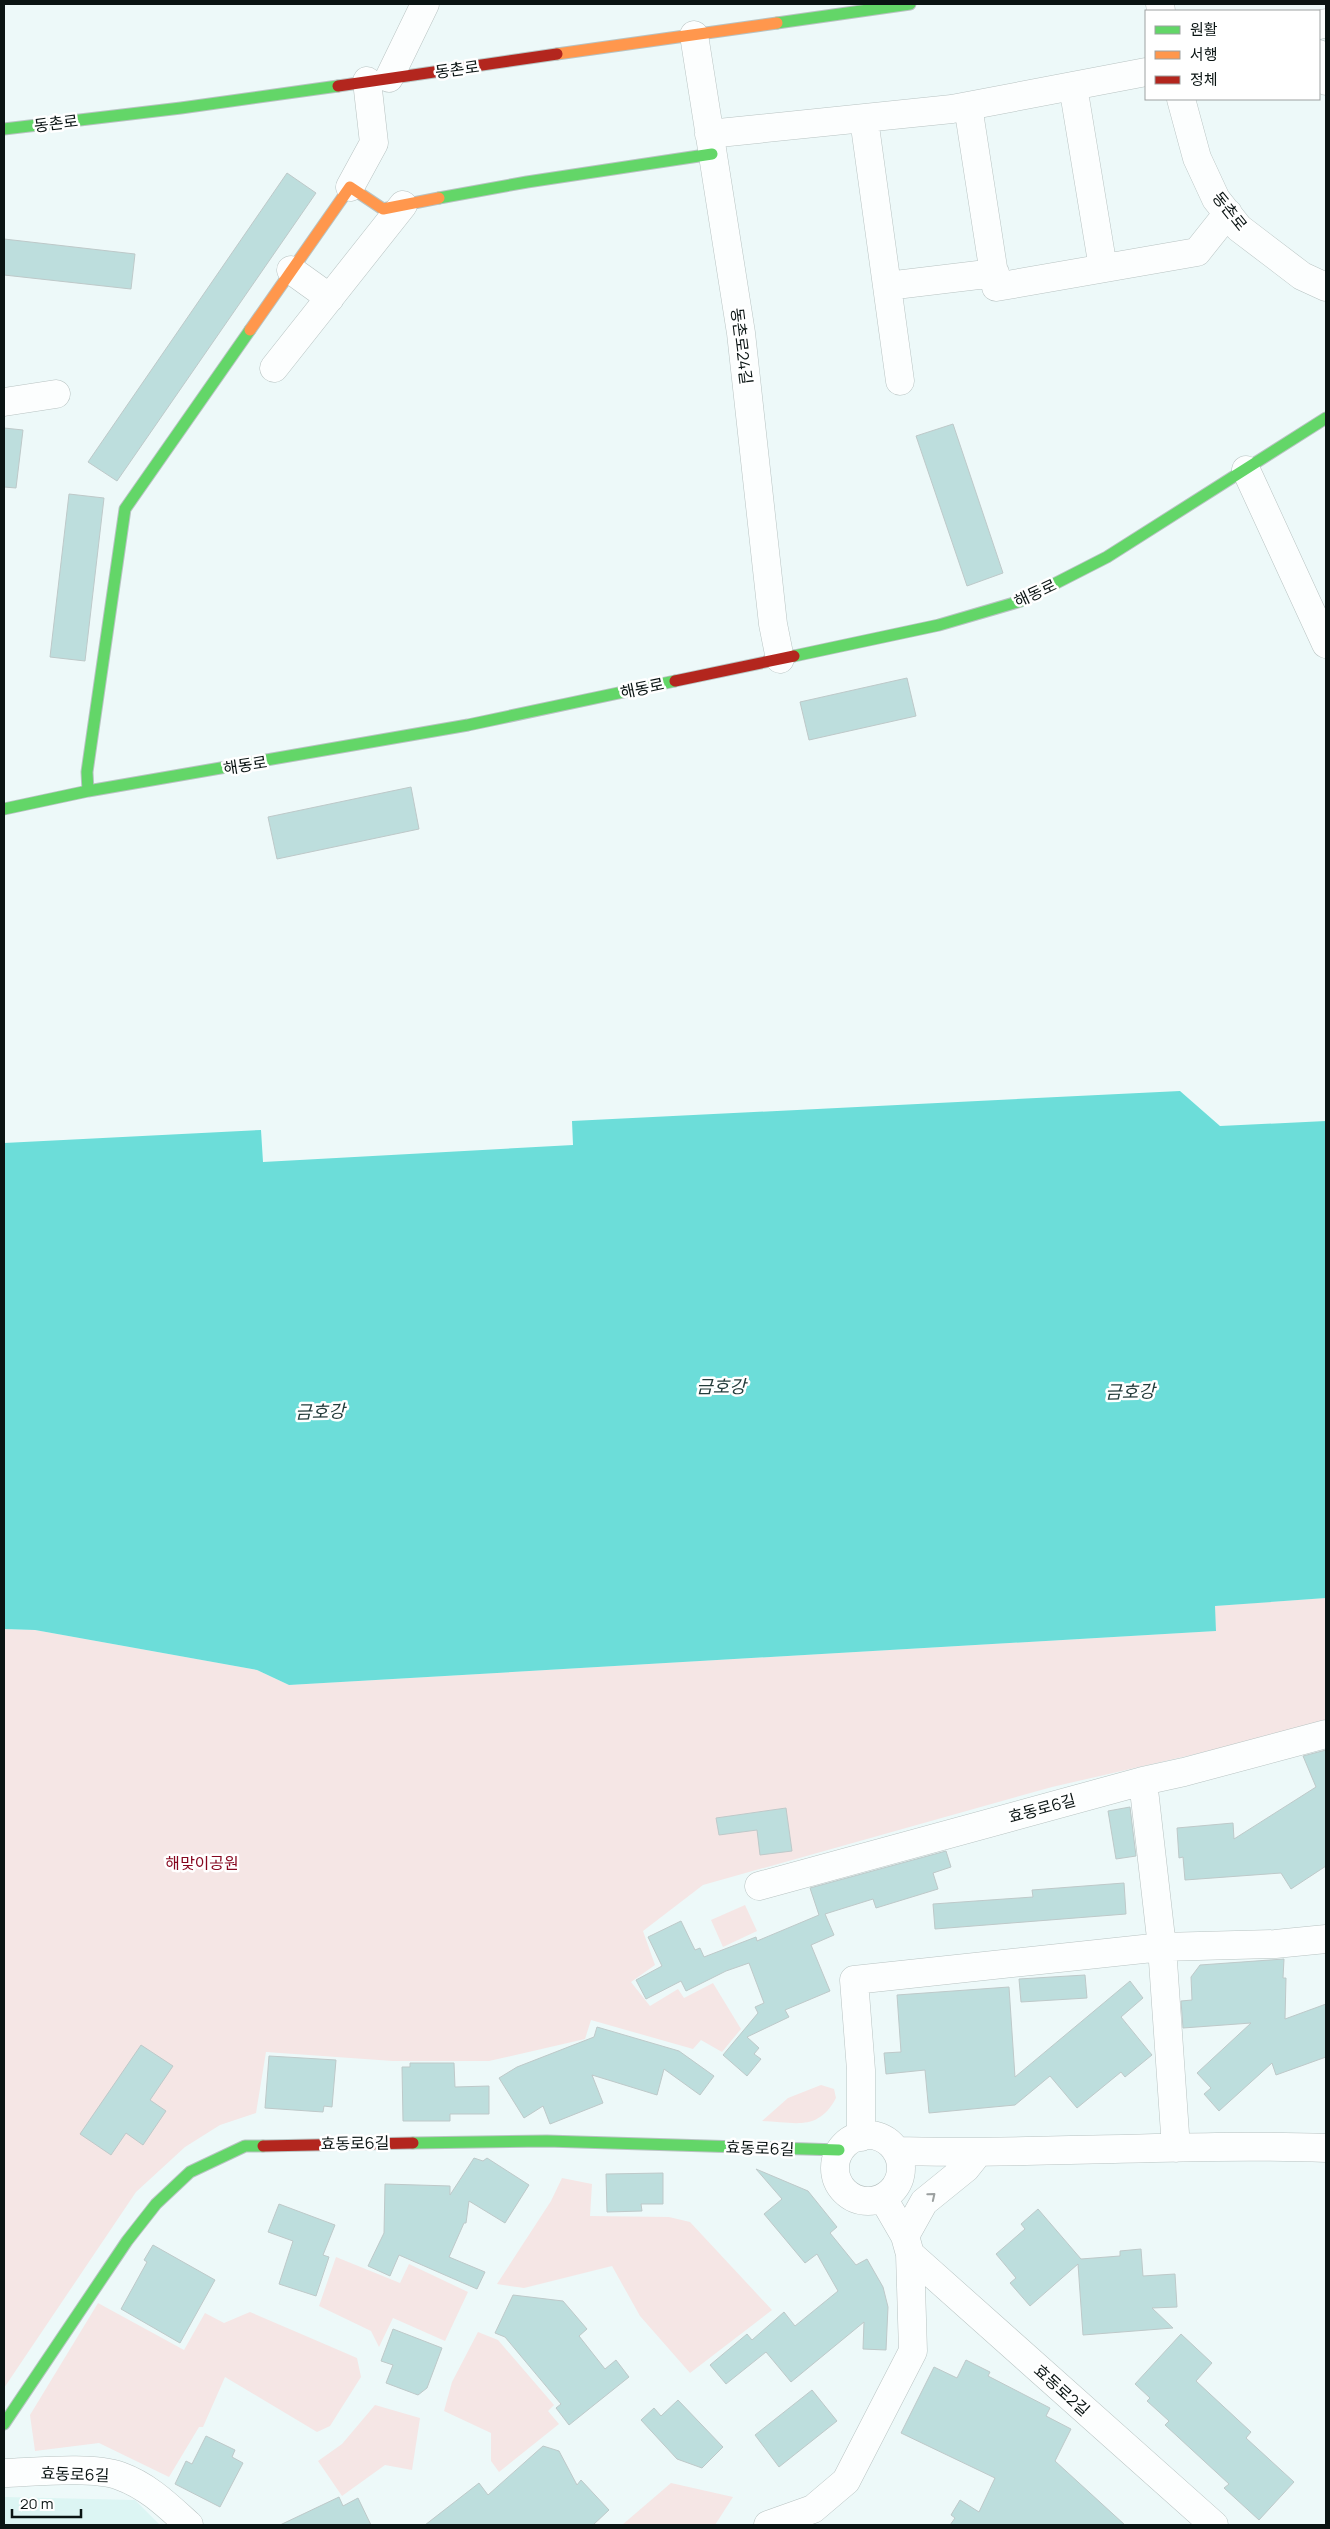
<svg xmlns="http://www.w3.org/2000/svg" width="1330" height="2529" font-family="Manrope,'Noto Sans KR',sans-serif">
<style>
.built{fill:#dcf5f3}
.green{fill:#f5e6e5}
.water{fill:#6cddd9}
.building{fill:#bddedd;stroke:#bec9c9}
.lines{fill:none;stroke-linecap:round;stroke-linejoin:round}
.street-casing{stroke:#b8c3c2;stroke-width:29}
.fast-casing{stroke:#b8c3c2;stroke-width:13}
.slow-casing{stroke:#b8c3c2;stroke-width:13}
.jam-casing{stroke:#b8c3c2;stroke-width:13}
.street{stroke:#fcfefe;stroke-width:28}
.fast{stroke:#63d668;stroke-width:11}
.slow{stroke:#ff974d;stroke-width:11}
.jam{stroke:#b3261e;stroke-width:11}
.oneway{stroke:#9ba0a0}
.labels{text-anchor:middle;stroke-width:5;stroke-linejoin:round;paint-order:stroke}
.street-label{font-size:16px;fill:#0a1413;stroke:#fff}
.park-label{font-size:16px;fill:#86071f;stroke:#fff}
.water-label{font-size:18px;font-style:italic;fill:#233c3b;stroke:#fff}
</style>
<rect width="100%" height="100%" fill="#edf9f9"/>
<!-- built -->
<path class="built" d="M 4,2497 L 135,2500 L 160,2525 L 4,2525 Z"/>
<!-- green -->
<path class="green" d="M 1326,1598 L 1326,1724 L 1052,1787 L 703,1885 L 643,1931 L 655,1965 L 631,1982 L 650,2006 L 678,1989 L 684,1998 L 713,1983 L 741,2029 L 722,2052 L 701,2040 L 693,2049 L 591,2020 L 585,2039 L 489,2061 L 393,2061 L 266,2052 L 256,2113 L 220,2125 L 185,2147 L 136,2192 L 4,2388 L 4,1629 L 35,1630 L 257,1670 L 289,1685 L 1216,1631 L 1214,1606 Z
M 745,1905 L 757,1931 L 723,1947 L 711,1920 Z
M 821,2085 L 834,2089 L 836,2098 C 818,2132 795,2122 762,2121 L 788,2098 Z
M 562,2178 L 592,2184 L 590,2216 L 669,2217 L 690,2222 L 772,2310 L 690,2373 L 640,2316 L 612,2266 L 524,2288 L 497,2284 L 551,2201 Z
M 336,2257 L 400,2283 L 409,2264 L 468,2292 L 445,2341 L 393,2318 L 379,2347 L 371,2331 L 319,2306 Z
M 98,2303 L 184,2350 L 205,2313 L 224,2323 L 250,2312 L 357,2358 L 361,2377 L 330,2426 L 317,2432 L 225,2377 L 203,2427 L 199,2427 L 169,2477 L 99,2443 L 35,2451 L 30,2415 Z
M 478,2332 L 498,2340 L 554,2405 L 548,2411 L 559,2424 L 499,2472 L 491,2461 L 491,2433 L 444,2411 L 452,2382 Z
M 375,2405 L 420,2418 L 412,2470 L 385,2465 L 342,2496 L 318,2461 L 342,2444 Z
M 671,2483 L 733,2497 L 715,2525 L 622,2525 Z"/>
<!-- water -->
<path class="water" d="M 1180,1091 L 1220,1126 L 1326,1121 L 1326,1598 L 1215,1606 L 1216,1631 L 289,1685 L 257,1670 L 35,1630 L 4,1629 L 4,1143 L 261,1130 L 263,1162 L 573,1145 L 572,1121 Z"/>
<!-- building -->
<path class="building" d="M 287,173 L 316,193 L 117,481 L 88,462 Z
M 4,239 L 135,254 L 131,289 L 4,275 Z
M 953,424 L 1003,573 L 967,586 L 916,436 Z
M 4,428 L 23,430 L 16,488 L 4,487 Z
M 69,494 L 104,498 L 85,661 L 50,657 Z
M 907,678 L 916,716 L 809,740 L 800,702 Z
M 411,787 L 419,829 L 277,859 L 268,817 Z
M 1326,1750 L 1326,1866 L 1291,1889 L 1281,1873 L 1185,1880 L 1183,1857 L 1179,1858 L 1177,1828 L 1233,1823 L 1234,1839 L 1316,1787 L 1303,1756 Z
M 1130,1807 L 1136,1856 L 1116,1859 L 1108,1811 Z
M 786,1808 L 792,1851 L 760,1855 L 757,1830 L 719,1835 L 716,1818 Z
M 946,1851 L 951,1867 L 933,1873 L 938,1889 L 876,1908 L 873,1899 L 825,1914 L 834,1935 L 811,1945 L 830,1991 L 785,2010 L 789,2017 L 747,2037 L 759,2048 L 754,2054 L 761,2059 L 747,2076 L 723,2055 L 758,2013 L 755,2007 L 764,2003 L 749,1963 L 726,1971 L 686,1991 L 681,1981 L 646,1999 L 636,1980 L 662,1966 L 648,1937 L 681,1921 L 695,1950 L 700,1948 L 704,1957 L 756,1937 L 757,1941 L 819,1915 L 810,1888 Z
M 1124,1883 L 1126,1914 L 935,1929 L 933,1904 L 1033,1897 L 1032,1890 Z
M 1284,1959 L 1283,1978 L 1286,1978 L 1285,2019 L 1326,2004 L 1326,2057 L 1276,2075 L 1272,2063 L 1219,2111 L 1204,2094 L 1211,2088 L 1197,2073 L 1251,2023 L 1183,2028 L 1181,2001 L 1192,2000 L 1191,1977 L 1200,1965 Z
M 1085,1975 L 1087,1998 L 1021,2002 L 1019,1979 Z
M 1130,1981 L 1143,1998 L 1121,2017 L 1152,2055 L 1125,2077 L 1121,2072 L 1077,2108 L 1050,2076 L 1015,2105 L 929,2113 L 925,2070 L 886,2074 L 884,2053 L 901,2052 L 897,1995 L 1009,1987 L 1015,2077 Z
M 597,2027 L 679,2051 L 714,2076 L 700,2095 L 664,2069 L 657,2095 L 592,2075 L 603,2103 L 550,2124 L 543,2106 L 524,2118 L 499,2078 L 517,2067 L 594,2037 Z
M 141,2045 L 173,2066 L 150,2100 L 166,2111 L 143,2145 L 126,2133 L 111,2155 L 80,2134 Z
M 269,2056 L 336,2060 L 332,2107 L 324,2106 L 323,2112 L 265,2108 Z
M 410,2063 L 454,2063 L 455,2087 L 489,2086 L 489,2114 L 450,2114 L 450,2121 L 403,2121 L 402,2067 L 410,2067 Z
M 474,2158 L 483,2161 L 487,2158 L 529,2185 L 505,2223 L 469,2201 L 466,2223 L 464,2223 L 449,2257 L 485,2272 L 477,2289 L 399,2255 L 390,2276 L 368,2266 L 384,2233 L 385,2184 L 450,2186 L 450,2195 Z
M 756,2169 L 808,2191 L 837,2227 L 830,2233 L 856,2265 L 867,2259 L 883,2287 L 888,2307 L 886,2350 L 863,2349 L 864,2322 L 791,2382 L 766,2352 L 726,2384 L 710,2365 L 747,2334 L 752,2340 L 784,2312 L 795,2326 L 838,2291 L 817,2254 L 805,2263 L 764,2214 L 782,2199 Z
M 663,2173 L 663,2204 L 641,2204 L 642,2211 L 607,2212 L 606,2174 Z
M 279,2204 L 335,2225 L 323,2255 L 329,2257 L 316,2296 L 279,2284 L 293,2241 L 268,2232 Z
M 1038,2209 L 1081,2259 L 1120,2256 L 1120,2251 L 1141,2249 L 1143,2276 L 1175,2274 L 1177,2307 L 1152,2308 L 1173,2328 L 1083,2335 L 1078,2264 L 1030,2306 L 1010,2283 L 1016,2278 L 996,2254 L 1025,2229 L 1021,2224 Z
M 153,2245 L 215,2280 L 180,2343 L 121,2309 L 147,2262 L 144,2260 Z
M 513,2295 L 563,2301 L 587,2329 L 579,2336 L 605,2369 L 616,2360 L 629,2377 L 569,2425 L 556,2408 L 561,2404 L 505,2337 L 495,2333 Z
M 393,2329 L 442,2348 L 427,2388 L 418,2395 L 386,2383 L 393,2365 L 381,2361 Z
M 1181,2334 L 1212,2363 L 1196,2381 L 1251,2432 L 1246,2438 L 1294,2482 L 1259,2520 L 1224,2488 L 1229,2484 L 1165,2425 L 1169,2421 L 1147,2401 L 1150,2398 L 1135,2384 Z
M 966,2360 L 990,2372 L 988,2376 L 1050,2408 L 1046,2416 L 1071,2429 L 1055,2461 L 1125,2525 L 950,2525 L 955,2518 L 951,2515 L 960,2500 L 979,2512 L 995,2478 L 901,2433 L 934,2367 L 957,2378 Z
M 812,2390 L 837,2421 L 779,2467 L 755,2435 Z
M 678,2400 L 723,2447 L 702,2468 L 677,2459 L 641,2420 L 654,2408 L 661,2416 Z
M 206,2436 L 235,2450 L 232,2457 L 243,2463 L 220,2507 L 175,2484 L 186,2461 L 192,2464 Z
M 543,2446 L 559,2451 L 577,2485 L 581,2480 L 609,2510 L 593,2525 L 425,2525 L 479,2483 L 488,2495 Z
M 339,2497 L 343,2506 L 358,2498 L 371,2525 L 280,2525 Z"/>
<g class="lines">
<!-- street casing -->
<g class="street-casing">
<path id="street" d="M 1160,4 L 1161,11
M 1319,25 L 1326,23
M 694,35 L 741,333 L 773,624 L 780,659
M 1319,54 L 1326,81
M 389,78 L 425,4
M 1073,86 L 1103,268
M 1181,99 L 1197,158 L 1216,199 L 1239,228 L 1302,276 L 1326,287
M 968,106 L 996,287 L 1197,252 L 1228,213
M 864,119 L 887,286 L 995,273
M 709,134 L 952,109 L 1146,72
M 350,187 L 374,143 L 367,81
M 291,270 L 330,298
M 887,286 L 900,381
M 274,368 L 403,205
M 4,402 L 56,394
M 1246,470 L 1326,644
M 1143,1781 L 1162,1947 L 1176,2148
M 759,1886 L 1143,1781 L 1184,1772 L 1326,1734
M835 2168a33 33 0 1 1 66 0a33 33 0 1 1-66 0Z
M 861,2137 L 861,2070 L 854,1980 L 1162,1947 L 1275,1944 L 1326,1939
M 896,2151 C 1040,2155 1183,2143 1326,2148
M 905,2236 L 924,2202 L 966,2168 L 978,2153
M 910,2254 L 1214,2525
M 4,2473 C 35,2472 92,2466 120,2476 C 148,2486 168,2506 189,2525
M 768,2525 L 813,2509 L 846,2481 L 913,2351 L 910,2254 L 905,2236 L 883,2198"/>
</g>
<!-- fast casing -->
<g class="fast-casing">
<path id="fast" d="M 777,23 L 910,4
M 4,129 L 181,108 L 338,86
M 439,198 L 527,182 L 712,154
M 794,656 L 939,625 L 1021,601 L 1107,557 L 1326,418
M 88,791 L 87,772 L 125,509 L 250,330
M 4,809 L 88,791 L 468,725 L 675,681
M 413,2143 L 547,2141 L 839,2150
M 4,2424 L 127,2241 L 156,2204 L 190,2172 L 245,2146 L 263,2146"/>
</g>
<!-- slow casing -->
<g class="slow-casing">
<path id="slow" d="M 557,54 L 777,23
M 250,330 L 350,187 L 383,209 L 439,198"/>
</g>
<!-- jam casing -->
<g class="jam-casing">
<path id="jam" d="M 338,86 L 557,54
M 675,681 L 794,656
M 263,2146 L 413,2143"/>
</g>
<!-- street -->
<use href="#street" class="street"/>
<!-- fast -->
<use href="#fast" class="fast"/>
<!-- slow -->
<use href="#slow" class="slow"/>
<!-- jam -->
<use href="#jam" class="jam"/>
</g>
<!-- one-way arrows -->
<defs><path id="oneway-chevron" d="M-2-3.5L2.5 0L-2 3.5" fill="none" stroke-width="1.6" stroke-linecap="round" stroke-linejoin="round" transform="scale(1.25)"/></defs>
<use class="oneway" href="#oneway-chevron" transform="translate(932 2196) rotate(-39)"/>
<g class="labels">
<!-- street labels -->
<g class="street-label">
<text transform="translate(457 69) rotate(-8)" y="6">동촌로</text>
<text transform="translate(56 123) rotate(-7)" y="6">동촌로</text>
<text transform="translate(1230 211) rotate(51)" y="6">동촌로</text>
<text transform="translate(742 346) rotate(83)" y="6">동촌로24길</text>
<text transform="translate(1035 593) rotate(-25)" y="6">해동로</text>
<text transform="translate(642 688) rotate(-12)" y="6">해동로</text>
<text transform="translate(245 765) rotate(-9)" y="6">해동로</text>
<text transform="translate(1042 1808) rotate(-15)" y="6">효동로6길</text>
<text transform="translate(355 2143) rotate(-1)" y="6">효동로6길</text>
<text transform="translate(760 2148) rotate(2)" y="6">효동로6길</text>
<text transform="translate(1062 2390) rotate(42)" y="6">효동로2길</text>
<text transform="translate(75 2474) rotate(2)" y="6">효동로6길</text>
</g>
<!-- park labels -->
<g class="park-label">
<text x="202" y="1869">해맞이공원</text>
</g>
<!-- water labels -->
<g class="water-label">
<text x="721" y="1393">금호강</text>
<text transform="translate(1130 1392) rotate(-1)" y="6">금호강</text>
<text transform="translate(320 1412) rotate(-1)" y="6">금호강</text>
</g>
</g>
<!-- border -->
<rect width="1330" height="2529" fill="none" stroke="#0a1413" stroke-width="10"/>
<!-- legend -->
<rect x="1145" y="10" width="175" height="90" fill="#ffffff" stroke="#9da1a1"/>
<rect x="1155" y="26" width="25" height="8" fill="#63d668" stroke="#9da1a1"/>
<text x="1190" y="35" font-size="15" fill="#0a1413">원활</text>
<rect x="1155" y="51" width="25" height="8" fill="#ff974d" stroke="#9da1a1"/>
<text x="1190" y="60" font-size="15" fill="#0a1413">서행</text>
<rect x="1155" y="76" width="25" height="8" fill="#b3261e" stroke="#9da1a1"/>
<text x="1190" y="85" font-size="15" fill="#0a1413">정체</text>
<!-- scale -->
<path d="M12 2509v8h69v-8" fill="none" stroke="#0a1413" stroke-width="2.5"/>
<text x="20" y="2509" font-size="15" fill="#0a1413" stroke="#ffffff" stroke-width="4" paint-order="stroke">20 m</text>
</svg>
